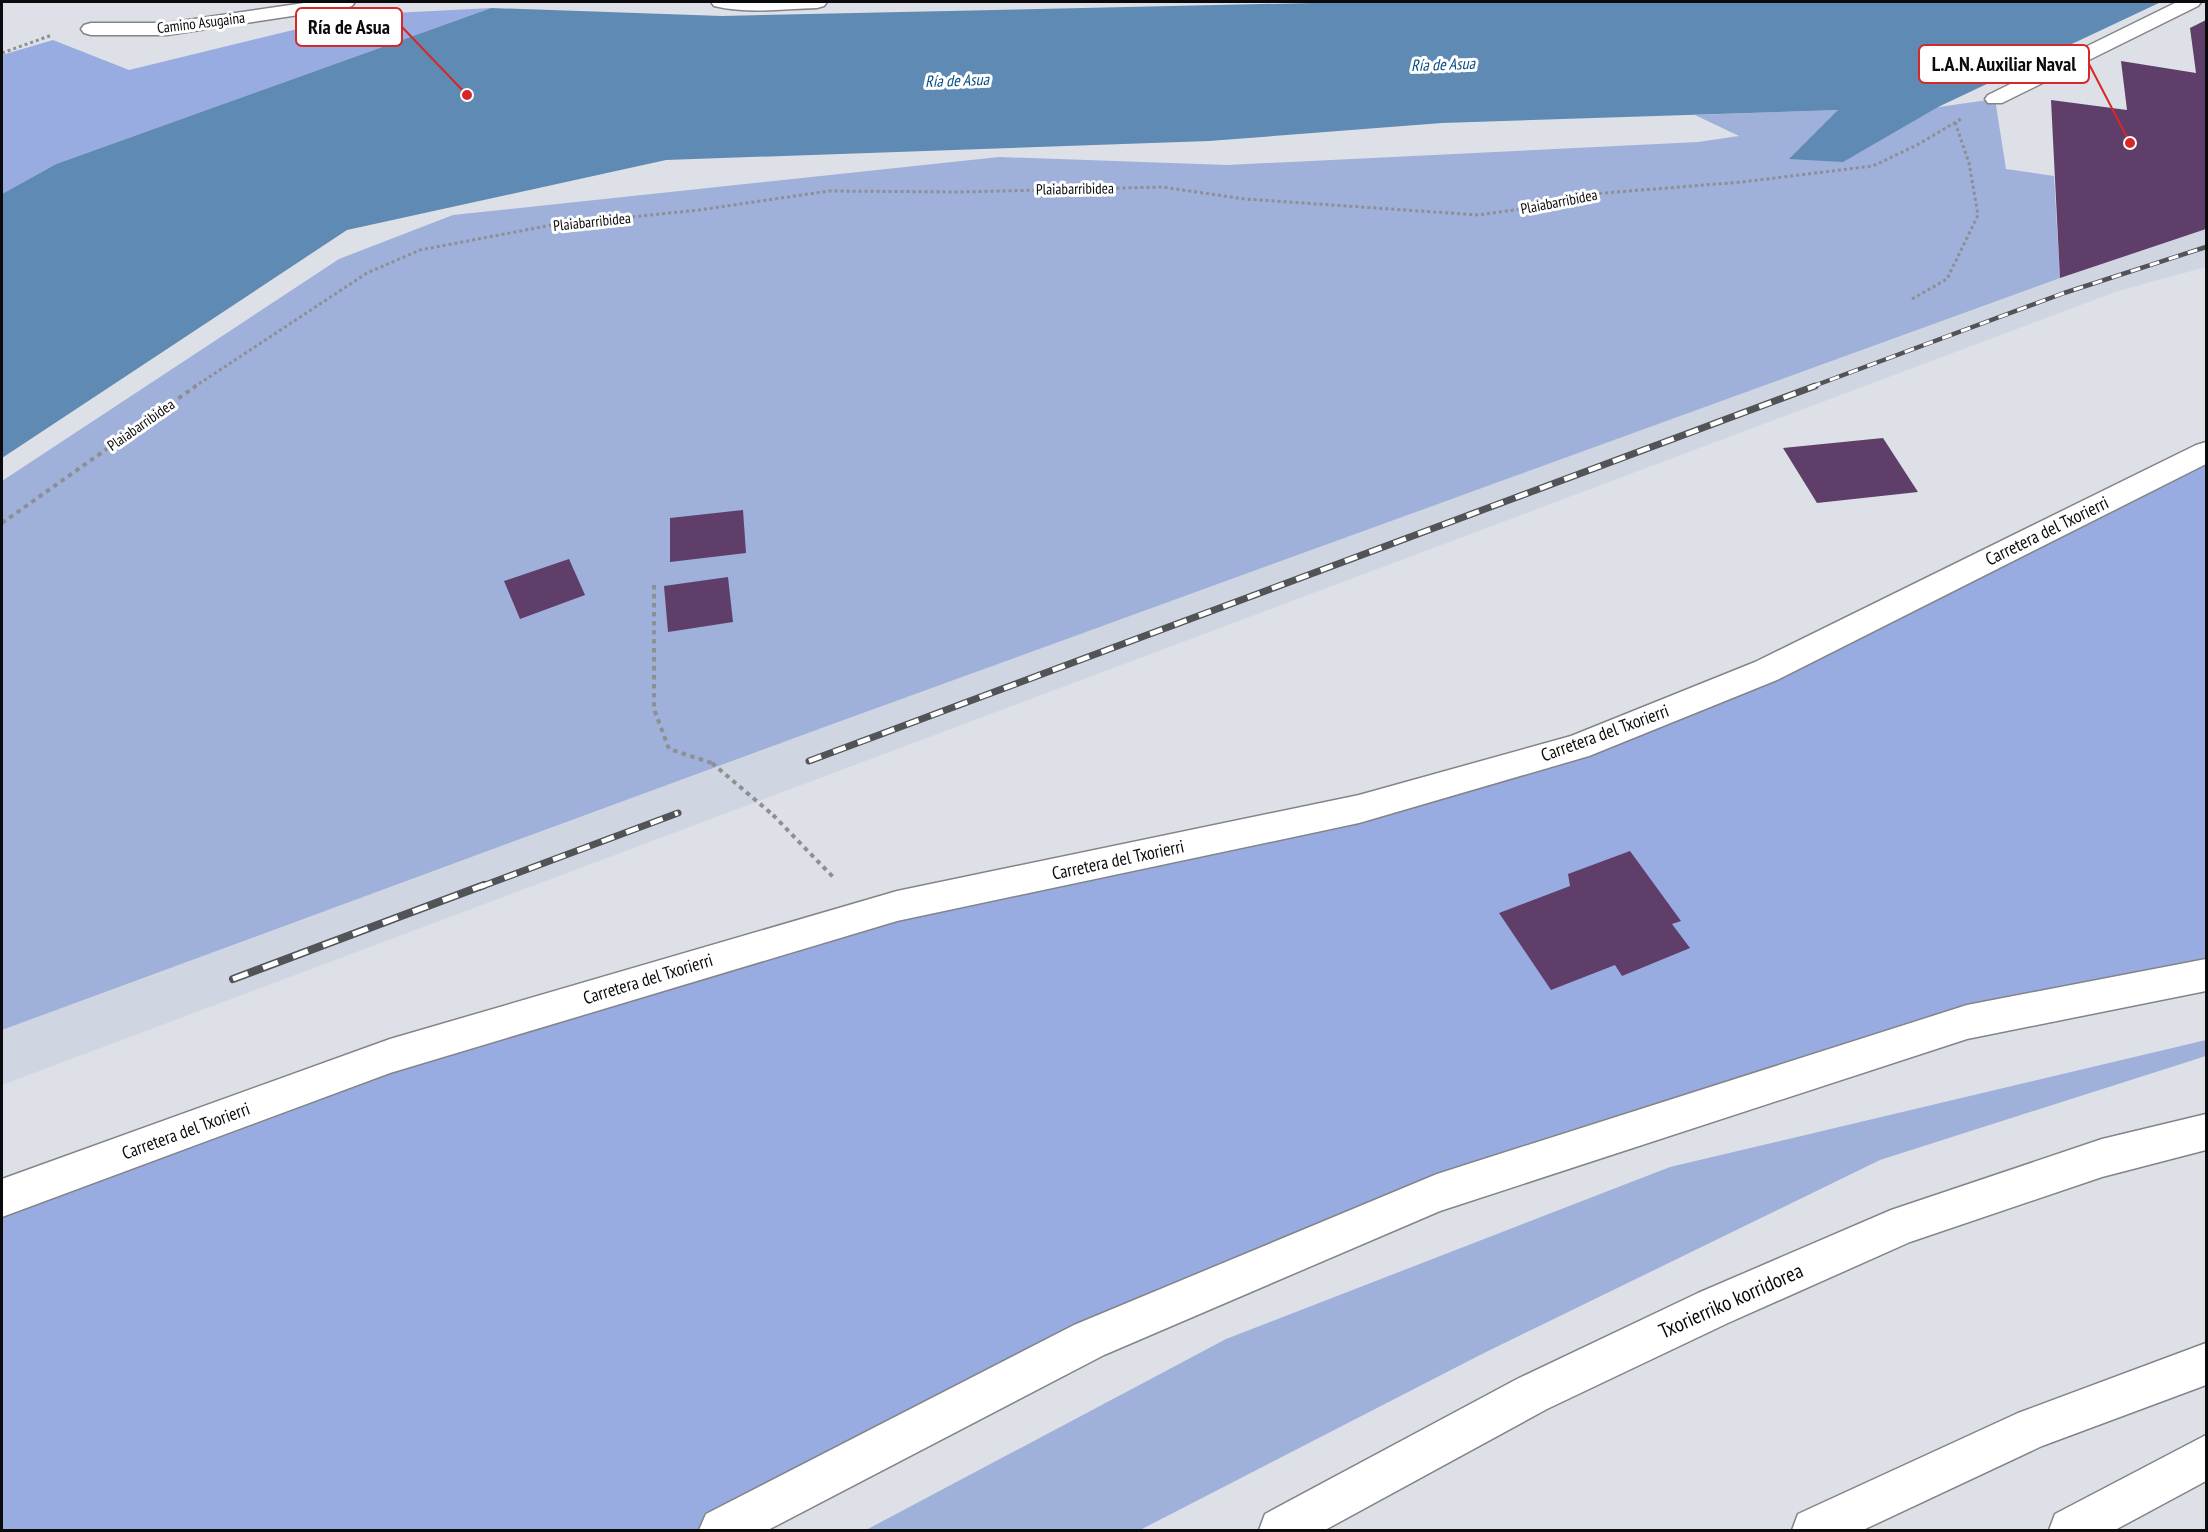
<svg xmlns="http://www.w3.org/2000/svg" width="2208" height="1532" font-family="'PT Sans Narrow',sans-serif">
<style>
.built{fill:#d0d5e2}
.green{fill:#9fb0da}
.forest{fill:#98ace1}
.water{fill:#5f8ab4}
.building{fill:#5f3e69}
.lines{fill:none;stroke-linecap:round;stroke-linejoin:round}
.service-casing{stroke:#828489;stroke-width:3}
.primary-casing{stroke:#828489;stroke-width:3}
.motorway-casing{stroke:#828489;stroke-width:3}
.path-far1{stroke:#8d8f93;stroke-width:3;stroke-dasharray:3 3;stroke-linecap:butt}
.path{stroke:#8d8f93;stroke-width:4;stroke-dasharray:4.5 4.5;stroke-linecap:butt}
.service{fill:#fff;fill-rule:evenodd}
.primary{fill:#fff;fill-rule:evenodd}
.motorway{fill:#fff;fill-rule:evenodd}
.rail-far2-casing{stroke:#525356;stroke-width:4.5}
.rail-far1-casing{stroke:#525356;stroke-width:7}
.rail-casing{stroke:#525356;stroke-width:8}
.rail-far2{stroke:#fff;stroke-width:3;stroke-dasharray:10;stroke-linecap:butt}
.rail-far1{stroke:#fff;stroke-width:4.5;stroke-dasharray:13;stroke-linecap:butt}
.rail{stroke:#fff;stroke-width:5;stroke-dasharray:16;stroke-linecap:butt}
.path-bridge{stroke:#8d8f93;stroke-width:4;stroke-dasharray:4.5 4.5;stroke-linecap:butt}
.labels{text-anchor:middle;stroke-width:6;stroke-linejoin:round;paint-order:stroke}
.far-street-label{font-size:15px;fill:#0b0b0d;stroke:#fff}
.far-water-label{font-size:16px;font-style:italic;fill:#064d83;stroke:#fff}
.street-label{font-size:18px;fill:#0b0b0d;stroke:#fff}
.near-street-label{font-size:21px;fill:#0b0b0d;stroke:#fff}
.leader{fill:none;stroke:#d62828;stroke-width:2}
.callout-dot{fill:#d62828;stroke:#fff;stroke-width:2}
.callout{fill:#fff;stroke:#d62828;stroke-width:2}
.callout-label{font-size:20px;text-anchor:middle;font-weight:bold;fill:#0b0b0d}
</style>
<rect width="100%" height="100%" fill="#dde0e6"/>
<!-- built -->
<path class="built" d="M 2206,229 L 2206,267 L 2118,291 L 2,1085 L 2,1030 L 830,725 L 2060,278 Z"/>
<!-- green -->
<path class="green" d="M 1995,99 L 2006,169 L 2054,176 L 2060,278 L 830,725 L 2,1030 L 2,481 L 339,259 L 453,215 L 999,157 L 1227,165 L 1698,142 L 1739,136 L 1695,115 L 1839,110 L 1826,123 Z
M 2206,1040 L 2206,1056 L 1880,1160 L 1484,1353 L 1140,1530 L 866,1530 L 1226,1339 L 1670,1167 Z"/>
<!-- forest -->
<path class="forest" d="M 491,8 L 56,164 L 2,194 L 2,55 L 53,40 L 129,70 L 355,15 Z
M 2206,452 L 2206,975 L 1967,1022 L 1437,1193 L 1089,1340 L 722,1530 L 2,1530 L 2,1198 L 390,1056 L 710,960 L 1359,809 L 1766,671 Z"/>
<!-- water -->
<path class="water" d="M 1356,2 L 2161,2 L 1938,107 L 1843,162 L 1789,159 L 1838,110 L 1442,123 L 1209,141 L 666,160 L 347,230 L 2,458 L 2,194 L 56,164 L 491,8 L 722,16 Z"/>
<!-- building -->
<path class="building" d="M 2206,20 L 2206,229 L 2060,278 L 2051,100 L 2127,110 L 2121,61 L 2196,73 L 2190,28 Z
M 1883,438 L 1918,492 L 1817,503 L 1783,448 Z
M 743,510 L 746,553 L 670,562 L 670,518 Z
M 569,559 L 585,595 L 520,619 L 504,581 Z
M 728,577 L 733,622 L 668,632 L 664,586 Z
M 1630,851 L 1681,921 L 1672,924 L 1690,948 L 1622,976 L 1615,965 L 1551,990 L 1499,913 L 1570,886 L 1568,874 Z"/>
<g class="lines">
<!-- service casing -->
<g class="service-casing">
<path id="service" d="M 311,2 L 355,2 L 352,6 L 345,8 L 167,35 L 91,35 L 84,33 L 81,29 L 84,25 L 91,23 L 167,23 Z
M 711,2 L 827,2 L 824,6 L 817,8 C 784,9 747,14 714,6 Z
M 2177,2 L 2201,2 L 2198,6 L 2002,103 L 1988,103 L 1985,99 L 1988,95 Z"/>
</g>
<!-- primary casing -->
<g class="primary-casing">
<path id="primary" d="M 2206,442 L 2206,464 L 1777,680 L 1589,756 L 1359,823 L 897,921 L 390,1073 L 2,1217 L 2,1179 L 390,1039 L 897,891 L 1359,795 L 1571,736 L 1755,662 L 2196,445 Z"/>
</g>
<!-- motorway casing -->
<g class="motorway-casing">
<path id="motorway" d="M 2206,959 L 2206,991 L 1967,1039 L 1440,1211 L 1104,1355 L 768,1530 L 699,1530 L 706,1514 L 1074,1325 L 1437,1174 L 1967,1005 Z
M 2206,1114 L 2206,1150 L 2102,1177 L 1910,1242 L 1728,1323 L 1547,1409 L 1325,1530 L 1259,1530 L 1265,1514 L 1517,1379 L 1698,1293 L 1891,1210 L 2102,1139 Z
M 2206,1343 L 2206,1385 L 2042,1446 L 1863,1530 L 1792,1530 L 1798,1514 L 2018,1413 Z
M 2206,1435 L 2206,1481 L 2115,1530 L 2049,1530 L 2055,1514 Z"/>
</g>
<!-- path-far1 -->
<path class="path-far1" d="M 2,53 L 52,35
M 1912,299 L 1947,279 L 1978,215 L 1969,163 L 1955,122
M 194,387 L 367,273 L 420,250 L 552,225 L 699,210 L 829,191 L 961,192 L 1162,187 L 1245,199 L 1478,215 L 1521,209 L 1592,194 L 1742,182 L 1873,166 L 1917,145 L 1961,119"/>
<!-- path -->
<path class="path" d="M 2,523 L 196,386
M 654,585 L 654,709 L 669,749 L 712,763
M 773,815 L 833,877"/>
<!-- service -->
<use href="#service" class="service"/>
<!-- primary -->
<use href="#primary" class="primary"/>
<!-- motorway -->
<use href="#motorway" class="motorway"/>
<!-- rail-far2 casing -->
<g class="rail-far2-casing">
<path id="rail-far2" d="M 1811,387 L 2064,293 L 2206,247"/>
</g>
<!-- rail-far1 casing -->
<g class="rail-far1-casing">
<path id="rail-far1" d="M 809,761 L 1815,386
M 480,887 L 678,813"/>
</g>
<!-- rail casing -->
<g class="rail-casing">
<path id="rail" d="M 233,979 L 484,885"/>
</g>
<!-- rail-far2 -->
<use href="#rail-far2" class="rail-far2"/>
<!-- rail-far1 -->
<use href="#rail-far1" class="rail-far1"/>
<!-- rail -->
<use href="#rail" class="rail"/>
<!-- path-bridge -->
<path class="path-bridge" d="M 712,763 L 773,815"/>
</g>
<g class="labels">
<!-- far-street labels -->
<g class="far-street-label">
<text transform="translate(201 23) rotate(-7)" y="5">Camino Asugaina</text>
<text transform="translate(1075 189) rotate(-1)" y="5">Plaiabarribidea</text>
<text transform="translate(1559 202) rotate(-11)" y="5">Plaiabarribidea</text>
<text transform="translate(592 222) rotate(-6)" y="5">Plaiabarribidea</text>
<text transform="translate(141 425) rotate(-35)" y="5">Plaiabarribidea</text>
</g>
<!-- far-water labels -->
<g class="far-water-label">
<text transform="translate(1443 64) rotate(-2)" y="6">Ría de Asua</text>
<text transform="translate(957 80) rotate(-2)" y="6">Ría de Asua</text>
</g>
<!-- street labels -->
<g class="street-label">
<text transform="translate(2047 531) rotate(-26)" y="6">Carretera del Txorierri</text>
<text transform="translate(1605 733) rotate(-20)" y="6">Carretera del Txorierri</text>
<text transform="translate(1118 860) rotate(-12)" y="6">Carretera del Txorierri</text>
<text transform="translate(648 979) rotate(-17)" y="6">Carretera del Txorierri</text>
<text transform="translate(186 1131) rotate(-20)" y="6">Carretera del Txorierri</text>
</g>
<!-- near-street labels -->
<g class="near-street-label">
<text transform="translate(1731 1301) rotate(-24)" y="7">Txorierriko korridorea</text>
</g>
</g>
<!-- callouts -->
<path class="leader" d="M467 95L402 27M2130 143L2089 64"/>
<g class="callout-dot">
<circle cx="467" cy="95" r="6"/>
<circle cx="2130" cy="143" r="6"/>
</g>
<g class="callout">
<rect x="296" y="8" width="106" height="38" rx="6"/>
<rect x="1919" y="45" width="170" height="38" rx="6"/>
</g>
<g class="callout-label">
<text x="349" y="34">Ría de Asua</text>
<text x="2004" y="71">L.A.N. Auxiliar Naval</text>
</g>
<!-- border -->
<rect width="2208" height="1532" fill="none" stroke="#0b0b0d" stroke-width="6"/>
</svg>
